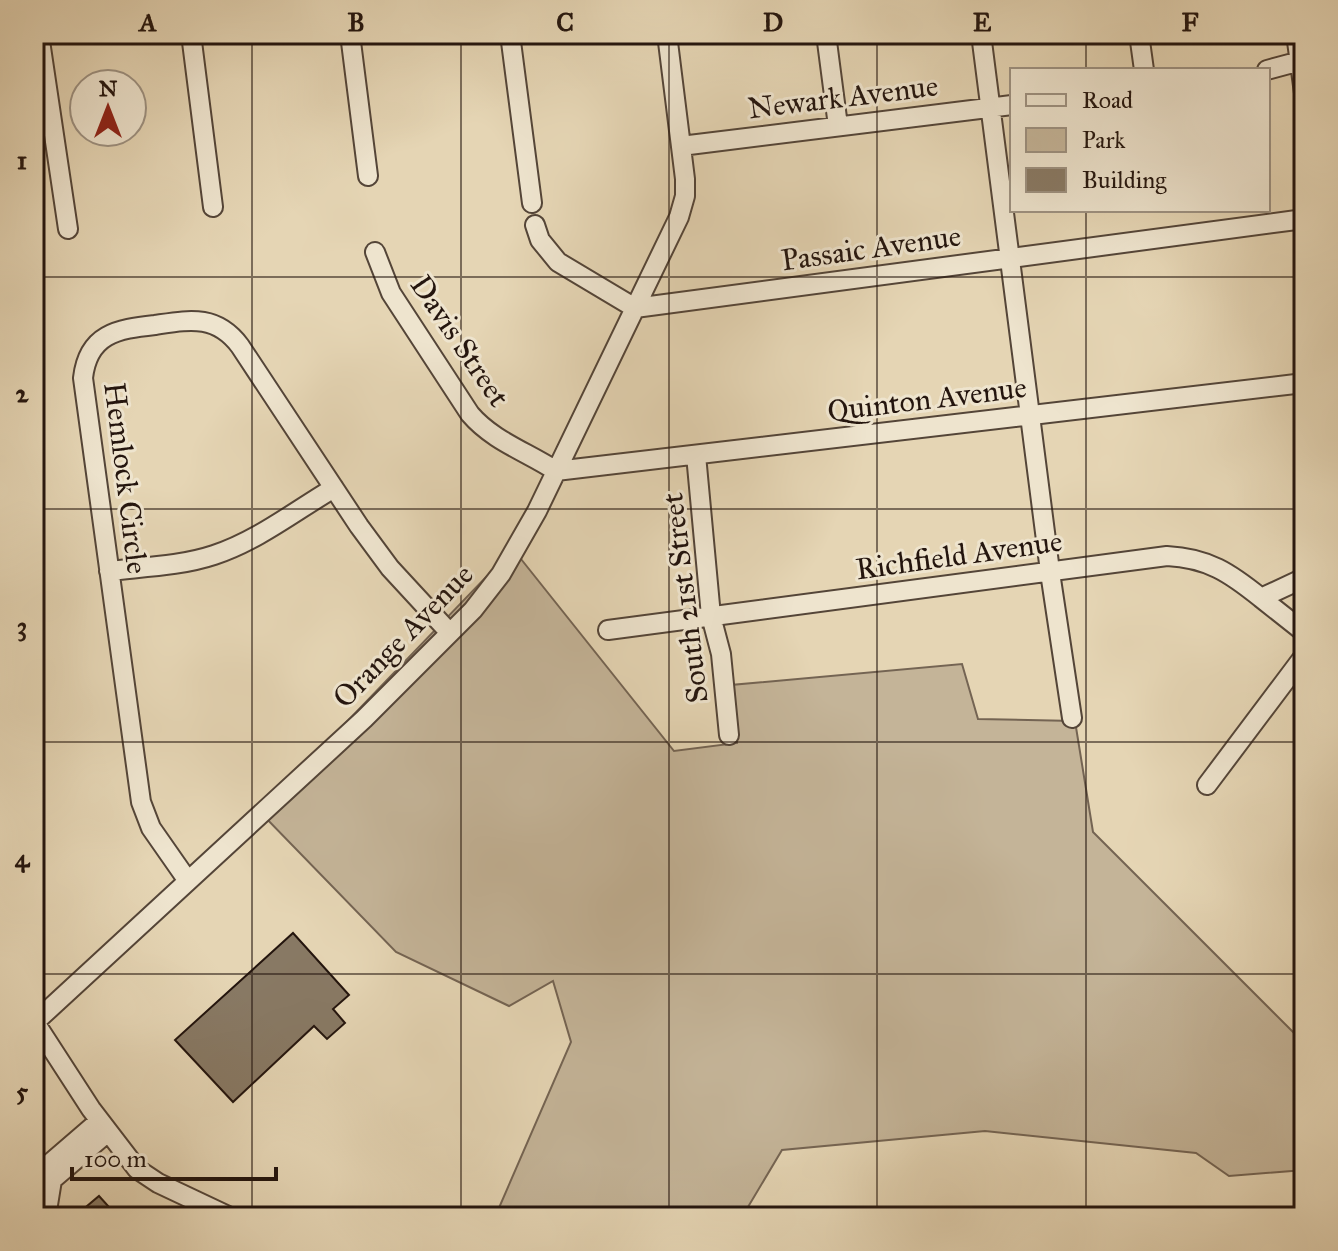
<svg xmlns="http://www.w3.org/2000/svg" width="1338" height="1251" font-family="'IM FELL Great Primer',serif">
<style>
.green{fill:#c4b498;stroke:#746453;stroke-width:2}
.building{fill:#887964;stroke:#24150e;stroke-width:2}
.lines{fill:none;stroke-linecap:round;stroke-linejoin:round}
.minor-casing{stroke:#544538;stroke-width:22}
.minor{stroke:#eee4ce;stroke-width:18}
.grid{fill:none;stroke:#24150e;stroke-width:2;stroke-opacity:0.55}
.labels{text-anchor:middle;stroke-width:6;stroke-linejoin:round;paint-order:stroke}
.street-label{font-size:30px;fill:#24150e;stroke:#eee4ce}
.neatline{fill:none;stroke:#24150e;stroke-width:3}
.grid-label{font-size:26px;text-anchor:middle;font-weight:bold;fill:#24150e}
</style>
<rect width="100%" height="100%" fill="#e5d5b4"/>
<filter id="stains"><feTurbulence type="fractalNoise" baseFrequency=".0025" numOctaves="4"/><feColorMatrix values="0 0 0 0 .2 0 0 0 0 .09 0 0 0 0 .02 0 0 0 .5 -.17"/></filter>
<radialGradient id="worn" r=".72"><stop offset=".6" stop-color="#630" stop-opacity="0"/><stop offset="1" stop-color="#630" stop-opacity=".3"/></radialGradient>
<!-- green -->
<path class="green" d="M 513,549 L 674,751 L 737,743 L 731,685 L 962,664 L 978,719 L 1075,721 L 1093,832 L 1304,1043 L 1304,1170 L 1229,1176 L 1196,1153 L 985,1131 L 782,1150 L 742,1217 L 495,1217 L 571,1042 L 553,981 L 509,1006 L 396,952 L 260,812 Z"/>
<!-- building -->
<path class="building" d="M 293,933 L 349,995 L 333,1009 L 345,1023 L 327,1039 L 314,1026 L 233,1102 L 175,1040 Z
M 99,1196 L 118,1217 L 74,1217 Z"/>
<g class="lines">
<!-- minor casing -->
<g class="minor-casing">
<path id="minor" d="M 39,34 L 68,229
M 191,34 L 213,207
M 350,34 L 368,176
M 510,34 L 532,203
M 826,34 L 838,126
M 981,34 L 1051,579 L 1072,718
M 1139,34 L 1144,70
M 1296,34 L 1304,93
M 1267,70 L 1304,60
M 681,146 L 1012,105
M 535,225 L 540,240 L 558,262 L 635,308 L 1304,219
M 375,252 L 391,293 L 470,414 C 493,441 527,452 556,471 L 1304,383
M 696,455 L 711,616 L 721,654 L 729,735
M 109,571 C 144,567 181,566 214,555 C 257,541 295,511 334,488
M 1261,598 L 1304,632
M 608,630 L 1167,556 C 1208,558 1230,573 1261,598 L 1304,578
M 1207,785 L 1304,656
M 188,881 L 151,828 L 141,802 L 83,378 C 88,334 117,329 155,325 C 189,320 216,314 240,346 L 359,526 L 390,568 L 450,633
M 34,1021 L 91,1109 L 137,1169 L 158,1183 L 230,1217
M 34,1023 L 364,719 L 473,610 L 501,574 L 537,511 L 679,217 L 685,196 L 685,179 L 667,34
M 34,1177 L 99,1121
M 46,1217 L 52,1180 L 108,1132"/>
</g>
<!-- minor -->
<use href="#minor" class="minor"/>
</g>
<!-- grid -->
<path class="grid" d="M 252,34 L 252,1217M 461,34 L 461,1217M 669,34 L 669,1217M 877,34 L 877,1217M 1086,34 L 1086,70M 1086,210 L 1086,1217M 34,277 L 1304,277M 34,509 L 1304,509M 34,742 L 1304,742M 34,974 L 1304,974"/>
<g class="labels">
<!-- street labels -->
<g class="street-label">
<text transform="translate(843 97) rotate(-7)" y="10">Newark Avenue</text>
<text transform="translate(871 248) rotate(-8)" y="10">Passaic Avenue</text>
<text transform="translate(460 341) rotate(56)" y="10">Davis Street</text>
<text transform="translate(927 399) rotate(-7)" y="10">Quinton Avenue</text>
<text transform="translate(126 478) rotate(83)" y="10">Hemlock Circle</text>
<text transform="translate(959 555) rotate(-8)" y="10">Richfield Avenue</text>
<text transform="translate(685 598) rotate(-97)" y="10">South 21st Street</text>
<text transform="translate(403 636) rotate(-46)" y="10">Orange Avenue</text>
</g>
</g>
<!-- margin -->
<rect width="1338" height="1251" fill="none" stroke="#e5d5b4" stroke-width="88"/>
<!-- legend -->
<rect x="1010" y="68" width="260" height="144" fill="#eee4ce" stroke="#9d9181" stroke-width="2"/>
<rect x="1026" y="94" width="40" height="12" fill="#eee4ce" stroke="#9d9181" stroke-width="2"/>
<text x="1082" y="108" font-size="24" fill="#24150e">Road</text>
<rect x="1026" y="128" width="40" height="24" fill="#c4b498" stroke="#9d9181" stroke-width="2"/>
<text x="1082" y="148" font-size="24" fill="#24150e">Park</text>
<rect x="1026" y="168" width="40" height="24" fill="#887964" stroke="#9d9181" stroke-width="2"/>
<text x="1082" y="188" font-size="24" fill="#24150e">Building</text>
<!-- north arrow -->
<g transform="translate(108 108)"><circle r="38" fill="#eee4ce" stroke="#9d9181" stroke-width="2"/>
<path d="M0-6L14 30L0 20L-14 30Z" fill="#8f2418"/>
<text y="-12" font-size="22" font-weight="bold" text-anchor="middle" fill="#24150e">N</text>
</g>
<!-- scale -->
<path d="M72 1167v12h204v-12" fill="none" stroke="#24150e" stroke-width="4"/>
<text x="84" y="1167" font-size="24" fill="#24150e" stroke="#eee4ce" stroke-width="6" paint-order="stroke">100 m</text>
<rect x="44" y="44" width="1250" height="1163" class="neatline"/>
<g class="grid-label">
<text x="148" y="31">A</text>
<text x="356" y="31">B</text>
<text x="565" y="31">C</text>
<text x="773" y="31">D</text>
<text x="982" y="31">E</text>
<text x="1190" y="31">F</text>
<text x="22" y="169">1</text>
<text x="22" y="402">2</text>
<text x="22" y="635">3</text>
<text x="22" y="867">4</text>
<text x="22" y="1100">5</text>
</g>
<rect width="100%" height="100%" filter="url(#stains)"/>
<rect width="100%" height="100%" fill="url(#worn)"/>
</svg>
